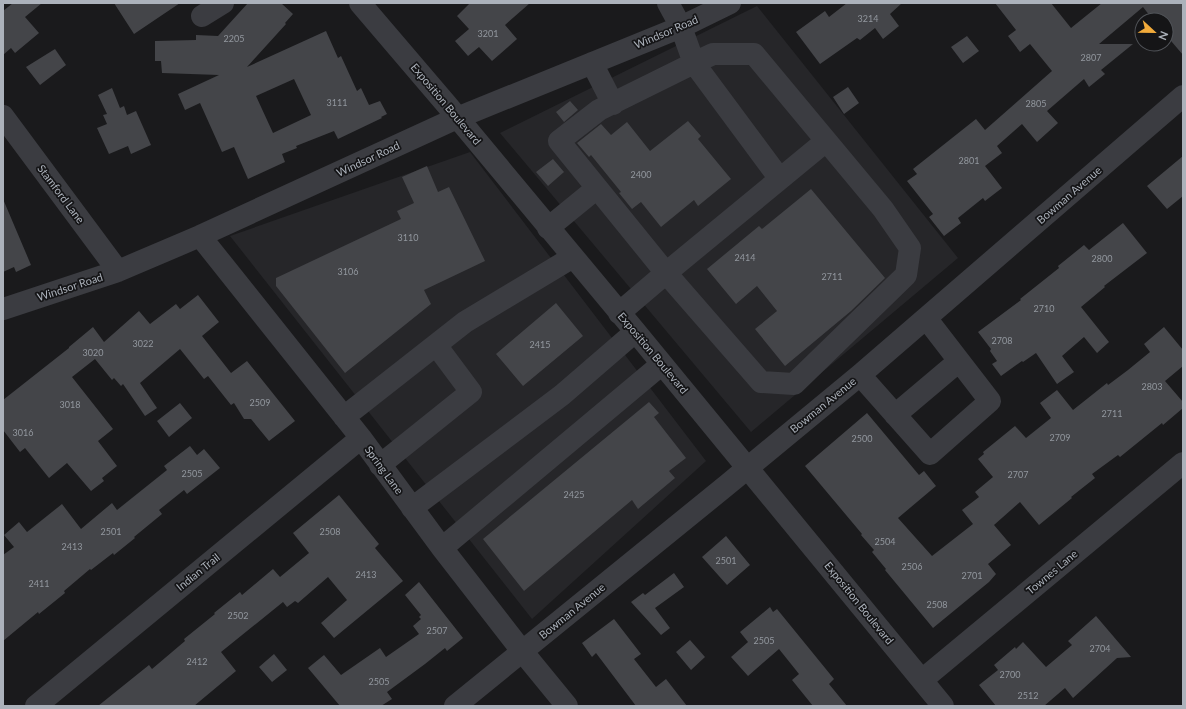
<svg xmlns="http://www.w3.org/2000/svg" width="1186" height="709" font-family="Lato,sans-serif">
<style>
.built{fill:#262629}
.building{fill:#444549;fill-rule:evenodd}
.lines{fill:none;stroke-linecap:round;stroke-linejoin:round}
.minor{stroke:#3b3c41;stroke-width:22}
.labels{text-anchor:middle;stroke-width:3.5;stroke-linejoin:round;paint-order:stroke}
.number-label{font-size:9px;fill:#92979e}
.street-label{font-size:11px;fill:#acb2bb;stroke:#151517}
</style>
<rect width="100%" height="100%" fill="#1a1a1c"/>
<!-- built -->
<path class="built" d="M 757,6 L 958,258 L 751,432 L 500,133 Z
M 470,152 L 706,461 L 532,619 L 230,236 Z"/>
<!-- building -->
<path class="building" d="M 13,3 L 42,3 L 25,17 L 39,33 L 15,53 L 11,48 L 3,55 L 3,11 Z
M 114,3 L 180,3 L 134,34 Z
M 248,3 L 281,3 L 293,14 L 285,23 L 286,24 L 247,67 L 326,31 L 338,58 L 341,56 L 357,91 L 361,88 L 369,105 L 380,101 L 387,114 L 381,117 L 382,118 L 338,139 L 334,131 L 296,146 L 297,148 L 282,154 L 285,162 L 248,179 L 234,147 L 222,152 L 200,103 L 185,110 L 178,94 L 219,75 L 162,73 L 161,61 L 155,61 L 155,41 L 196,40 L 196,35 L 218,36 ZM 294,79 L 311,115 L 273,133 L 256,96 Z
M 470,3 L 530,3 L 505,25 L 517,39 L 492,61 L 479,47 L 468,56 L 455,41 L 469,29 L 457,16 Z
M 847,3 L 902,3 L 890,14 L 899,26 L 883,39 L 875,28 L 860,40 L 857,38 L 820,64 L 796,32 L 825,11 L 829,17 Z
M 995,3 L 1051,3 L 1071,28 L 1102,3 L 1183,3 L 1183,55 L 1166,35 L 1166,20 L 1153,20 L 1143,7 L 1099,44 L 1133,44 L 1101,70 L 1105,74 L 1089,87 L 1084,79 L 1047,111 L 1058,123 L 1037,142 L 1022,124 L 997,146 L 1002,153 L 985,166 L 1002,188 L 985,201 L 983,198 L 958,218 L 961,223 L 944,236 L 929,217 L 933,214 L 907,181 L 917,174 L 913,169 L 976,119 L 985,130 L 1052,71 L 1030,44 L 1020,52 L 1008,36 L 1016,30 Z
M 967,36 L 979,51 L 963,63 L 951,47 Z
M 55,49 L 66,65 L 40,85 L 26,67 Z
M 848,87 L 859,103 L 844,114 L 833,97 Z
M 112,88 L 120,108 L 124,106 L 127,115 L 136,111 L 151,145 L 131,154 L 128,146 L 109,154 L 97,128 L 107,124 L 103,115 L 107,114 L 98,95 Z
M 570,101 L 578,110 L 564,122 L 556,112 Z
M 688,121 L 701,136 L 698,139 L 731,179 L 698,206 L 694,200 L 661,227 L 641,202 L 632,209 L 619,193 L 621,192 L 591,155 L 589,157 L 577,143 L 601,124 L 611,135 L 627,122 L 650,151 Z
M 1183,156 L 1183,196 L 1167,209 L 1147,186 Z
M 553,159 L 564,172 L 548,186 L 536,172 Z
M 427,166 L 438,192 L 449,187 L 485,261 L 424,290 L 431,304 L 345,373 L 276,286 L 276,278 L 401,219 L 397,211 L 414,203 L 402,177 Z
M 811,189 L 885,278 L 851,311 L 785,366 L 755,329 L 777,311 L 757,286 L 736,304 L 707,269 L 759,226 L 762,229 Z
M 3,199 L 31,265 L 16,272 L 14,267 L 3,272 Z
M 1123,223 L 1147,253 L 1104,286 L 1105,287 L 1081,307 L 1109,342 L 1097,353 L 1084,337 L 1062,356 L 1074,372 L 1057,384 L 1036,353 L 1023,362 L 1022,361 L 1001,376 L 992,364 L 997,361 L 990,351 L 991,349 L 978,332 L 1021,300 L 1020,299 L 1059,268 L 1058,266 L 1084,245 L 1089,250 Z
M 198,295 L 219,322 L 202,336 L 231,373 L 247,361 L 295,421 L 269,441 L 251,419 L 244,419 L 234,403 L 231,405 L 208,376 L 204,379 L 180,349 L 140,383 L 157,408 L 145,416 L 123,384 L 121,386 L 114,378 L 112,380 L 95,359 L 72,377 L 113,429 L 98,441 L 117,466 L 102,478 L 104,481 L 91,491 L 67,463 L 49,478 L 25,448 L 20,452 L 3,430 L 3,400 L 69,348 L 69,347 L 93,327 L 104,342 L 139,311 L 150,324 L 176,304 L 180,309 Z
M 556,303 L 583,336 L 523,386 L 496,354 Z
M 1164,327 L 1183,350 L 1183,366 L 1165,381 L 1183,402 L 1183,408 L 1163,425 L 1162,423 L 1120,457 L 1118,455 L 1092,474 L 1095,478 L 1071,497 L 1072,498 L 1039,525 L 1020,502 L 994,525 L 1011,545 L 988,564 L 996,574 L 989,582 L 933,628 L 885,570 L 886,569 L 872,552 L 874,550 L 861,535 L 862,534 L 805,466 L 867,413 L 919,475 L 924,471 L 936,486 L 898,518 L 932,556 L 973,524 L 962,510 L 979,497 L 975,492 L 993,477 L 978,459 L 984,454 L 983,452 L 1015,426 L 1026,438 L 1051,418 L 1040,403 L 1057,390 L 1073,410 L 1107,383 L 1108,385 L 1128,370 L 1150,352 L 1144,344 Z
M 649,402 L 659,413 L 654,417 L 686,458 L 669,471 L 675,478 L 638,509 L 632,500 L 524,591 L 483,539 Z
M 180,403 L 192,418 L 169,437 L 157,421 Z
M 190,446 L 197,455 L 204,449 L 220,468 L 187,494 L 184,490 L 159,510 L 162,514 L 134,537 L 135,538 L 114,555 L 113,553 L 91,570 L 90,569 L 64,591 L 65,593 L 39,614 L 38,612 L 3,641 L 3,555 L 14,547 L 4,535 L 19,522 L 27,532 L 62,504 L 81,529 L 112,503 L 117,510 L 167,470 L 164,466 Z
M 339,495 L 379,544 L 375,548 L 403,581 L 334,638 L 321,623 L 347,600 L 328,577 L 298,603 L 295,601 L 287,607 L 283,602 L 221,652 L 236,671 L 194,706 L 98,706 L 149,665 L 152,669 L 185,641 L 184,639 L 215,614 L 214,613 L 240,592 L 242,595 L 273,569 L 280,577 L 309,553 L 293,533 Z
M 726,536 L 750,565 L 727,585 L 702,557 Z
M 674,573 L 684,587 L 655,608 L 670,628 L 661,635 L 631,602 L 643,593 L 645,595 Z
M 419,582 L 463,638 L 447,651 L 445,648 L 425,664 L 387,692 L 392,699 L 381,706 L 340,706 L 308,668 L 324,655 L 341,675 L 380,648 L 386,657 L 419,634 L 413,626 L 421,619 L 419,617 L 421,615 L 405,595 Z
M 770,607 L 773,612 L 777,609 L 834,679 L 829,684 L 847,706 L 813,706 L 792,680 L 799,674 L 779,649 L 748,676 L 731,657 L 748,642 L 740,632 Z
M 1096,616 L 1131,657 L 1117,658 L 1073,698 L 1065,688 L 1044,706 L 996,706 L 979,685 L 998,670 L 994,665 L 1015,647 L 1016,649 L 1023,642 L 1046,667 L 1072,645 L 1068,641 Z
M 614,619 L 641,654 L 634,659 L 656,687 L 666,679 L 687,706 L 636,706 L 596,653 L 592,657 L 582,643 Z
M 690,640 L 705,657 L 691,670 L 676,652 Z
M 274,654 L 287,670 L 272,682 L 259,667 Z"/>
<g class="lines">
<!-- minor -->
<path class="minor" d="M 360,3 L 447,105 L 635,331 L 943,706
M 202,16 L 223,3
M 592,63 L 613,104
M 3,116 L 118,271
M 780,179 L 694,63 L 599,110 L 559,141 L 666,273 L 826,141
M 548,228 L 597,188
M 200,236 L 361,438 L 442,548 L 522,651 L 567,706
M 3,309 L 118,271 L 200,236 L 457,118 L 681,27 L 730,3
M 619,313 L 666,273 L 761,382 L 794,384 L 906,275 L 910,248 L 883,209 L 754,54 L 713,54 L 694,63 L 681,27 L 668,3
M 860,375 L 930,454 L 990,401 L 926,318
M 895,415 L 959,361
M 344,417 L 465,322 L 573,257
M 380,465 L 471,392 L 436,345
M 412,508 L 562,395 L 635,332
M 442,548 L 662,364
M 922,680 L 1183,463
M 36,706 L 361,438
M 455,706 L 727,485 L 860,375 L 1183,96"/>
</g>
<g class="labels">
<!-- number labels -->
<g class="number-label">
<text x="868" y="22">3214</text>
<text x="488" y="37">3201</text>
<text x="234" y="42">2205</text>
<text x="1091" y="61">2807</text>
<text x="337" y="106">3111</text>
<text x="1036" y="107">2805</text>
<text x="969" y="164">2801</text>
<text x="641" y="178">2400</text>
<text x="408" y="241">3110</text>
<text x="745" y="261">2414</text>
<text x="1102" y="262">2800</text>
<text x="348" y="275">3106</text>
<text x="832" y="280">2711</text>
<text x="1044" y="312">2710</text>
<text x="1002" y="344">2708</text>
<text x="143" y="347">3022</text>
<text x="540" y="348">2415</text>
<text x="93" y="356">3020</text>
<text x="1152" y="390">2803</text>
<text x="260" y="406">2509</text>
<text x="70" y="408">3018</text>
<text x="1112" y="417">2711</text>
<text x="23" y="436">3016</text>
<text x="1060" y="441">2709</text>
<text x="862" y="442">2500</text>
<text x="192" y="477">2505</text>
<text x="1018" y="478">2707</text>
<text x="574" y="498">2425</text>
<text x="111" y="535">2501</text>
<text x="330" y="535">2508</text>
<text x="885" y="545">2504</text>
<text x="72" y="550">2413</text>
<text x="726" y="564">2501</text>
<text x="912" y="570">2506</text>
<text x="366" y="578">2413</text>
<text x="972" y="579">2701</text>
<text x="39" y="587">2411</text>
<text x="937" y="608">2508</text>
<text x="238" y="619">2502</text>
<text x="437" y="634">2507</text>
<text x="764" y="644">2505</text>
<text x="1100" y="652">2704</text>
<text x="197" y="665">2412</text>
<text x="1010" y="678">2700</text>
<text x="379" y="685">2505</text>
<text x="1028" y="699">2512</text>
</g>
<!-- street labels -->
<g class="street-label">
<text transform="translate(666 32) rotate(-23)" y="4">Windsor Road</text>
<text transform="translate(446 104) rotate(50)" y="4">Exposition Boulevard</text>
<text transform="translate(368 159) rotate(-25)" y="4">Windsor Road</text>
<text transform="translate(61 194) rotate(53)" y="4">Stamford Lane</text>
<text transform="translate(1069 195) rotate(-41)" y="4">Bowman Avenue</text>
<text transform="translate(70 287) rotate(-18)" y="4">Windsor Road</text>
<text transform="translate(653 353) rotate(50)" y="4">Exposition Boulevard</text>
<text transform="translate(823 405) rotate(-39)" y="4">Bowman Avenue</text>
<text transform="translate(384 470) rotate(54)" y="4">Spring Lane</text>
<text transform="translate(198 572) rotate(-39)" y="4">Indian Trail</text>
<text transform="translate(1052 572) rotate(-40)" y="4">Townes Lane</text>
<text transform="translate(859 603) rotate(51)" y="4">Exposition Boulevard</text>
<text transform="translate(572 611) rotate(-39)" y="4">Bowman Avenue</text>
</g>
</g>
<!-- border -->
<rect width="1186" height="709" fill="none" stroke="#acb2bb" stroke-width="8"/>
<!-- north arrow -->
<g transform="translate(1154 32) rotate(112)"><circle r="19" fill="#151517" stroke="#515459"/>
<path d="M0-3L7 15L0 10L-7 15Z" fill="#f2ab3b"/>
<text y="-6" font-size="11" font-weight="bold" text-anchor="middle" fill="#acb2bb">N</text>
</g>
</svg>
